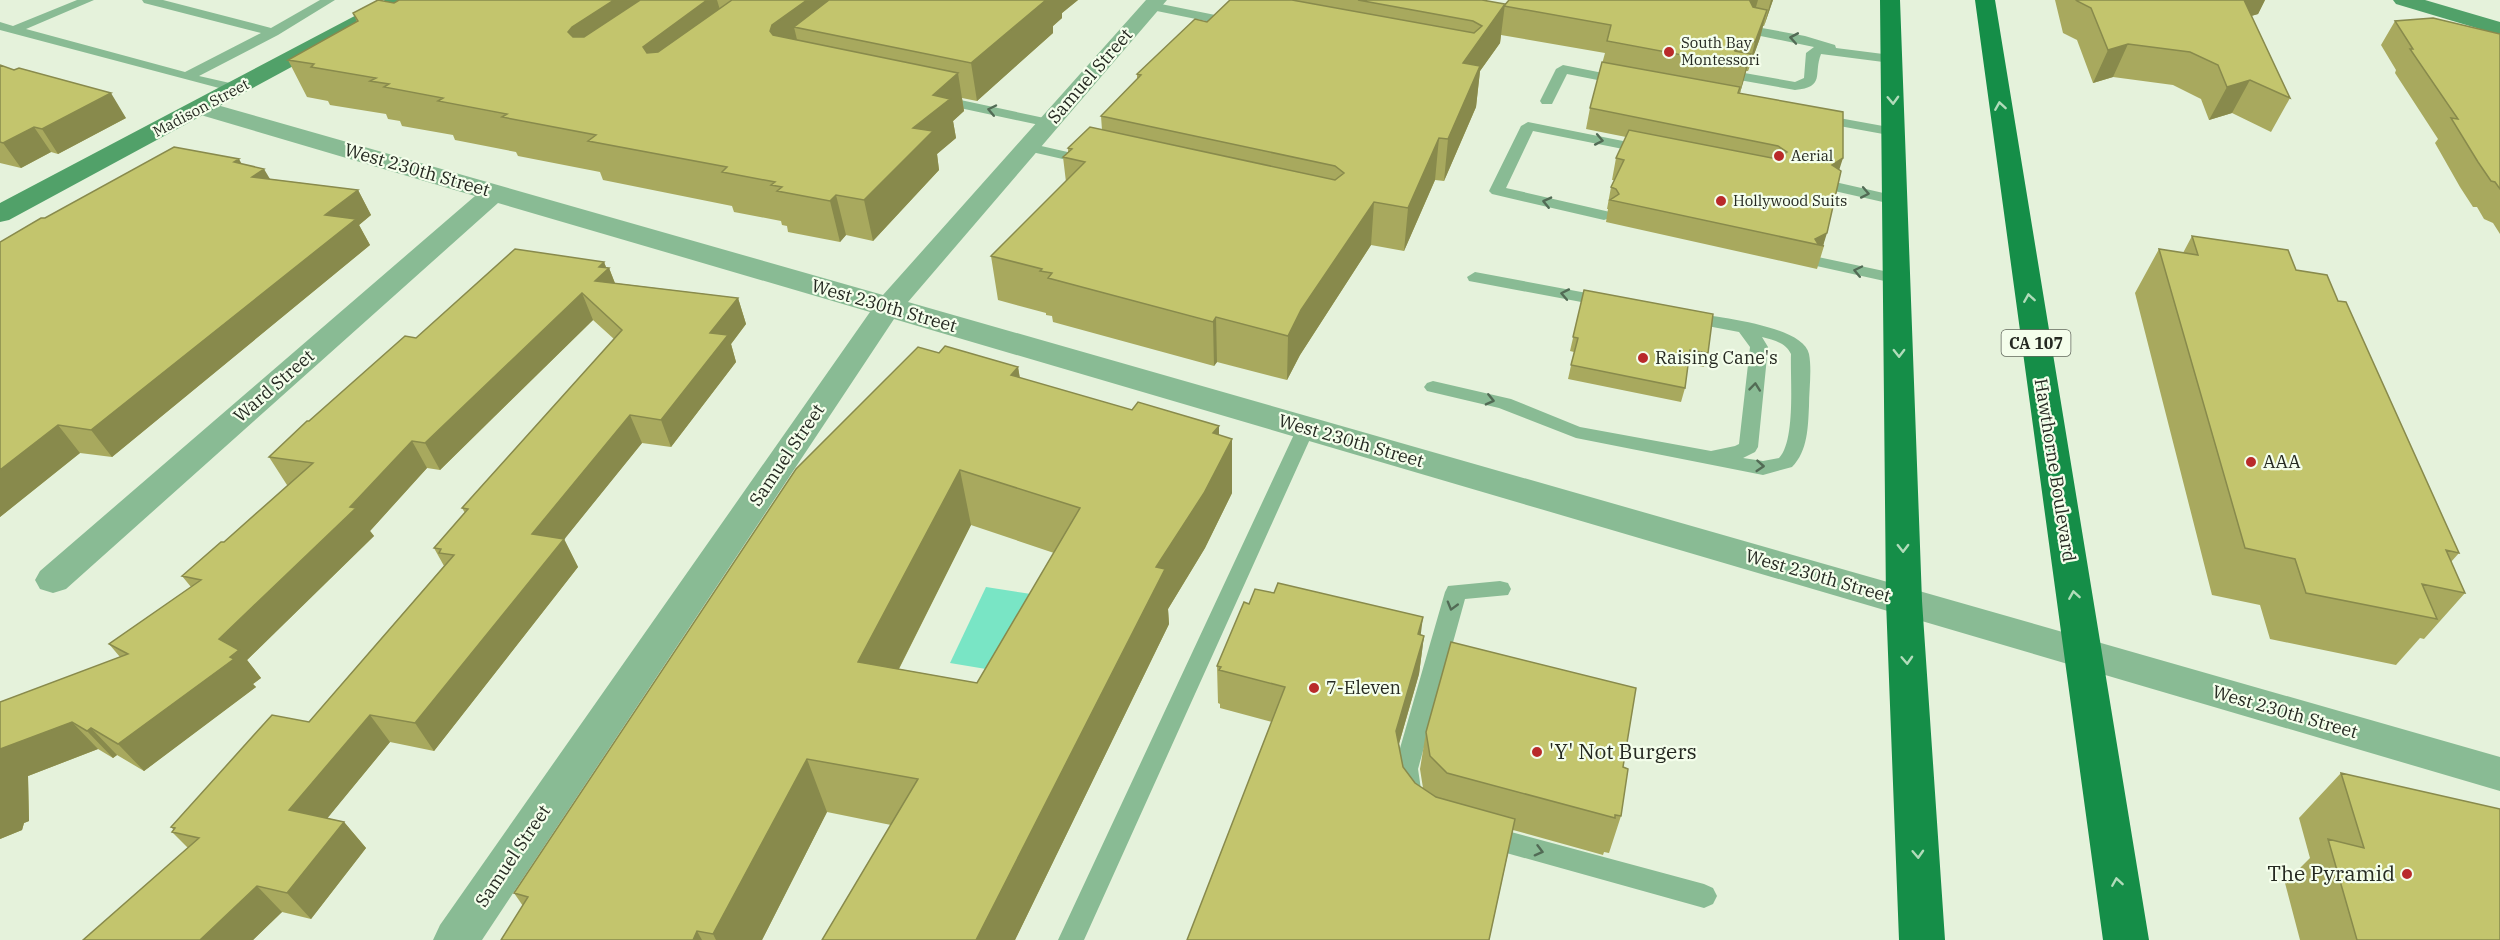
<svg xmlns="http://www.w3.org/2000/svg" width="2500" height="940" font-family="'IBM Plex Serif',serif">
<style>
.water{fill:#79e5c5}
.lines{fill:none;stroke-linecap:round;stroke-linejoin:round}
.lane{fill:#89bb94;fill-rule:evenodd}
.street{fill:#89bb94;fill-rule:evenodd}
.secondary{fill:#51a169;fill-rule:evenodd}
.primary{fill:#158e48;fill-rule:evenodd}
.wall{fill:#a8a95e;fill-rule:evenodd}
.shaded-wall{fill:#888a4c}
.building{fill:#c3c56d;stroke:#888a4c;stroke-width:1.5;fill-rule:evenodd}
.oneway{stroke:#526b55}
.oneway2{stroke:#b1dcba}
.poi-dot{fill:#b92a2a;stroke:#f4feeb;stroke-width:2}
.labels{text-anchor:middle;stroke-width:4.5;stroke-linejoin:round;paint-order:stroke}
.far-poi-label{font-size:15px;fill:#252921;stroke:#f4feeb;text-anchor:start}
.far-street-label{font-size:15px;fill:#252921;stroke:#f4feeb}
.shield{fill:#f4feeb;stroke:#63695e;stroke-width:1.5}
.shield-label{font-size:16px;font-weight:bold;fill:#252921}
.street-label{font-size:18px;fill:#252921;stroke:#f4feeb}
.poi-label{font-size:18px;fill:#252921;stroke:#f4feeb;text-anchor:start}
.near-poi-label{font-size:21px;fill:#252921;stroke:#f4feeb;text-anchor:start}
</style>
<rect width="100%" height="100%" fill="#e5f2db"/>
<!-- water -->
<path class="water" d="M 986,587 L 1031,594 L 998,671 L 950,663 Z"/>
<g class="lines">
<!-- lane -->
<path class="lane" d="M 77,0 L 94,0 L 26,29 L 185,72 L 261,33 L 144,3 L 142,0 L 163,0 L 271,28 L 320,0 L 335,0 L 278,35 L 199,76 L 243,86 L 245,89 L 238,93 L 0,30 L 0,22 L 13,26 Z
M 1151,2 L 1235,19 L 1241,23 L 1235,27 L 1147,9 L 1145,6 L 1147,3 Z
M 1751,26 L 1805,36 L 1835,45 L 1836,48 L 1891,55 L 1898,59 L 1891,63 L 1821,54 C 1813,74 1826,87 1795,90 L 1728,78 L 1726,75 L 1728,72 L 1733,71 L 1795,82 L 1804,78 L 1806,53 L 1814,47 L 1746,33 L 1745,30 Z
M 1563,65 L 1623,77 L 1630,81 L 1623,85 L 1567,74 L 1552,104 L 1542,104 L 1540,101 L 1556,69 Z
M 937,95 L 1049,119 L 1056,123 L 1049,127 L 932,102 L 930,99 L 932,96 Z
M 1817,114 L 1894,128 L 1901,132 L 1894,136 L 1812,121 L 1810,118 L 1812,115 Z
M 1528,122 L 1648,146 L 1655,150 L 1648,154 L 1533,131 L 1506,188 L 1610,212 L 1612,215 L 1610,218 L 1604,220 L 1492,194 L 1489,191 L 1521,126 Z
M 1028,143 L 1094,158 L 1096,161 L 1089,165 L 1023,150 L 1021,147 L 1023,144 Z
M 1835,182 L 1901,197 L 1904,200 L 1896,205 L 1830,190 L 1827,187 L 1830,184 Z
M 1818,257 L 1898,274 L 1906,279 L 1898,284 L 1812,265 L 1810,262 Z
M 1475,272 L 1608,297 L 1614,298 L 1616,302 L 1614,306 L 1608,307 L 1469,281 L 1467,277 Z
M 1687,312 C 1714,317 1803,325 1809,354 C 1812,370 1809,390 1809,406 C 1808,426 1808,451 1792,467 L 1763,475 L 1576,438 L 1499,408 L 1427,391 L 1424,387 L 1427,383 L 1433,381 L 1511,399 L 1580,427 L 1711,451 L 1735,446 L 1739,444 L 1750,347 L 1739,332 L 1681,321 L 1678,317 L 1681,313 ZM 1762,337 C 1774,340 1786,343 1791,354 C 1790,378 1796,440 1779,458 L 1763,461 L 1743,458 L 1755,452 L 1758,447 L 1768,347 Z
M 1306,422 L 1313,424 L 1315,428 L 1084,940 L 1058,940 L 1297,428 L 1299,424 Z
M 1500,581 L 1508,583 L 1511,589 L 1508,595 L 1465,599 L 1418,769 L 1422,796 L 1419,803 L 1410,806 L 1401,803 L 1398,796 L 1394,769 L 1445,592 L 1448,586 Z
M 1485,825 L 1704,884 L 1713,888 L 1717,896 L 1713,904 L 1704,908 L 1485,847 L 1476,844 L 1472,836 L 1476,828 Z"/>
<!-- street -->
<path class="street" d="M 1146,0 L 1167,0 L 908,302 L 2500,757 L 2500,791 L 894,319 L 482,940 L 433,940 L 440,925 L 870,312 L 498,203 L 66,589 L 53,593 L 40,589 L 35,580 L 40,571 L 475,196 L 194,113 L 190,108 L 194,103 L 202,101 L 210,103 L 883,295 Z"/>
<!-- secondary -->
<path class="secondary" d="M 385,0 L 411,0 L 408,4 L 9,220 L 0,222 L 0,203 Z
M 2393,0 L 2425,0 L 2500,22 L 2500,35 L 2396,4 Z"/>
<!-- primary -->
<path class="primary" d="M 1880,0 L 1900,0 L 1922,601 L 1945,940 L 1899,940 L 1886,601 Z
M 1975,0 L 1995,0 L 2149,940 L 2103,940 Z"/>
</g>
<!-- wall -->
<path class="wall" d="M 399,0 L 1078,0 L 1062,13 L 1062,18 L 1053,26 L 1053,33 L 977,101 L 962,98 L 964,111 L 953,121 L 956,138 L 937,154 L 939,170 L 873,241 L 846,235 L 840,242 L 788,232 L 787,226 L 782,225 L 781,221 L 734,212 L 732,206 L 603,180 L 600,172 L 518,156 L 516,152 L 455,140 L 453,135 L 402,126 L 400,121 L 388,119 L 386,114 L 330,105 L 328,101 L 307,97 L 288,60 L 357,22 L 353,13 L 394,3 Z
M 1230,0 L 1482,0 L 1504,6 L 1509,0 L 1773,0 L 1764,26 L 1763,26 L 1760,38 L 1748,71 L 1746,71 L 1740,93 L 1839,170 L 1823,246 L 1824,246 L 1817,269 L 1606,222 L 1608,209 L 1607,209 L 1611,187 L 1614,180 L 1612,180 L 1616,158 L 1626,137 L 1586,129 L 1590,108 L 1605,53 L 1501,35 L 1500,43 L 1480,71 L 1476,107 L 1444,181 L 1435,180 L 1404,251 L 1371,245 L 1300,355 L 1287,380 L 1217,362 L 1214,366 L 1053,322 L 1052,316 L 1046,315 L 1046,313 L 998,300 L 991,256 L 1066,182 L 1063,157 L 1068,152 L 1068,148 L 1102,130 L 1101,116 L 1137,79 L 1137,74 L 1207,22 Z
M 2055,0 L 2265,0 L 2258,14 L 2251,16 L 2290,98 L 2271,132 L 2232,113 L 2209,120 L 2201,99 L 2173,85 L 2113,77 L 2093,83 L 2077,40 L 2063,33 Z
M 2395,21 L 2500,34 L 2500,234 L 2493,223 L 2484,219 L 2477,207 L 2473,207 L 2460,187 L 2435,143 L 2438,139 L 2395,73 L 2396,70 L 2381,45 Z
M 0,65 L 126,118 L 58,154 L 51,152 L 21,168 L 0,163 Z
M 242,164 L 270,179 L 358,190 L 371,215 L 359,225 L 370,245 L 112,457 L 80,453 L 0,517 L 45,218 Z
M 2192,236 L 2296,270 L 2338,301 L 2459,553 L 2451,562 L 2465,593 L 2424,639 L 2420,638 L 2396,665 L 2270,639 L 2260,605 L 2212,595 L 2135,293 L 2159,249 L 2183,253 Z
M 604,262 L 606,267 L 609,268 L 615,283 L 738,298 L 746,324 L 731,344 L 736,362 L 671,447 L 642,443 L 564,539 L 578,567 L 434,751 L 390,742 L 327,818 L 344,822 L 366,848 L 311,919 L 282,912 L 253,940 L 83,940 L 188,848 L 172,832 L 174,830 L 171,827 L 309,722 L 444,566 L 434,548 L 465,513 L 462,508 L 614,339 L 593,320 L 440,470 L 427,468 L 370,531 L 374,536 L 247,660 L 261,678 L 253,684 L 256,687 L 144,771 L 117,755 L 113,758 L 98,749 L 28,776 L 29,821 L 24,823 L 22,830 L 0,839 L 0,702 L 120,657 L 109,644 L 191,587 L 182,576 L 224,542 L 289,485 L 287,485 L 269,457 L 309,421 L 416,338 Z
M 1584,290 L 1708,353 L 1704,367 L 1688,364 L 1685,388 L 1681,402 L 1568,379 L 1574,352 L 1570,351 Z
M 939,353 L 1018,367 L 1020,378 L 1132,410 L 1219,426 L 1219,435 L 1232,493 L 1205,548 L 1168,609 L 1169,624 L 1015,940 L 822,940 L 891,825 L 827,812 L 762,940 L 501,940 L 523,906 L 514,893 ZM 971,525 L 1054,553 L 977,683 L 899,669 Z
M 1421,635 L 1424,636 L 1419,674 L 1399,744 L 1403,767 L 1415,783 L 1423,788 L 1420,769 L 1426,732 L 1623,767 L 1621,816 L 1609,853 L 1604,852 L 1603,855 L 1513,830 L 1489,940 L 1272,722 L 1220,708 L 1220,704 L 1218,703 L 1217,666 Z
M 2341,773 L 2500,940 L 2300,940 L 2285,883 L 2310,858 L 2299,818 Z"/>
<!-- shaded-wall -->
<path class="shaded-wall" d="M 614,0 L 650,0 L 585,64 L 568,32 L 572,27 Z
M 707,0 L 717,0 L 726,30 L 655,85 L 643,47 Z
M 807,0 L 840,0 L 794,27 L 799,48 L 782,62 L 770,31 L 772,25 Z
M 1043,0 L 1078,0 L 1062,13 L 1062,18 L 1053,26 L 1053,33 L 977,101 L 971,63 Z
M 1752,0 L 1758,0 L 1751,24 L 1750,1 Z
M 1771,0 L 1773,0 L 1764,26 Z
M 2236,0 L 2265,0 L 2258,14 L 2224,24 Z
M 1505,4 L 1500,43 L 1480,71 L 1476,107 L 1444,181 L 1448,139 L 1463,63 Z
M 1767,10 L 1760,38 L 1748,71 L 1755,42 Z
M 1740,40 L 1734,64 L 1732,45 Z
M 2128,44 L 2113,77 L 2093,83 L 2108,50 Z
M 1751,54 L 1743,83 L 1739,96 L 1746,67 Z
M 958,73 L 964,111 L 953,121 L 956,138 L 937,154 L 939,170 L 873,241 L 864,200 L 913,128 L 933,95 Z
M 2250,80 L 2232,113 L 2209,120 L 2227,87 Z
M 111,93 L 126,118 L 58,154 L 42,129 Z
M 34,127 L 51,152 L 21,168 L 3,143 Z
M 1439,138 L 1435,180 L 1404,251 L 1408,208 Z
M 1843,158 L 1836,180 L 1832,165 Z
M 239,159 L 253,184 L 234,162 Z
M 264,169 L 279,194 L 252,177 Z
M 358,190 L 371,215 L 359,225 L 370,245 L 112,457 L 91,430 L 325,215 Z
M 836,195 L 846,235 L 840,242 L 830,201 Z
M 1374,202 L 1371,245 L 1300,355 L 1287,380 L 1288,336 L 1301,310 Z
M 1827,233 L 1823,246 L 1814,244 L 1815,239 Z
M 604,262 L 607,270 L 609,268 L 619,294 L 595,281 L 599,267 Z
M 582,293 L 593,320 L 440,470 L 425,443 Z
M 738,298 L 746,324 L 731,344 L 736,362 L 671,447 L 661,420 L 710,333 Z
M 1216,317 L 1217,362 L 1214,366 L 1213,322 Z
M 1018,367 L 1026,421 L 1011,375 Z
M 630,415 L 642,443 L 546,562 L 532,534 Z
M 58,425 L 80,453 L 0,517 L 0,470 Z
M 1219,426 L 1219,463 L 1232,439 L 1232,493 L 1205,548 L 1168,609 L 1169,624 L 1015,940 L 976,940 L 1156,567 L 1213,433 Z
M 412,441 L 427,468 L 370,531 L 374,536 L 247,660 L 261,678 L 253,684 L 256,687 L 144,771 L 118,744 L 219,639 L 350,507 Z
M 960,470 L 971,525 L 875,716 L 858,662 Z
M 564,539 L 578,567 L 434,751 L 415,723 Z
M 1423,617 L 1418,656 L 1418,634 Z
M 1424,636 L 1419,674 L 1392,768 L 1396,731 Z
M 370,715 L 390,742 L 312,837 L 289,810 Z
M 72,722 L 98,749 L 28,776 L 29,821 L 24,823 L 22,830 L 0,839 L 0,749 Z
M 91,728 L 117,755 L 113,758 L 87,731 Z
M 807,759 L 827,812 L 762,940 L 716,940 L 713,934 Z
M 344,822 L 366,848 L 311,919 L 287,893 Z
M 257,886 L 282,912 L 253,940 L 200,940 Z
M 697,931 L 702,940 L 693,940 Z"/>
<!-- building -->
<path class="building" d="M 378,0 L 394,3 L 399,0 L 614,0 L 572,27 L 568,32 L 573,37 L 584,37 L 640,0 L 707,0 L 643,47 L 647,53 L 658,52 L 732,0 L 807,0 L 772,25 L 770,31 L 773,35 L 958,73 L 933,95 L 950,99 L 913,128 L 933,131 L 864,200 L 836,195 L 830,201 L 777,191 L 782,187 L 771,185 L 775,182 L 722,172 L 727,167 L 588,141 L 596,135 L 502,117 L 507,114 L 438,101 L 443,98 L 384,87 L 389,84 L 370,81 L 376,78 L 311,67 L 314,64 L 288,60 L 358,21 L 353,13 Z
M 829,0 L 1046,0 L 971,63 L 794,27 Z
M 1230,0 L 1292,0 L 1474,33 L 1482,26 L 1473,21 L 1358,0 L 1482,0 L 1505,4 L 1463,63 L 1480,66 L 1448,139 L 1439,138 L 1408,208 L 1374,202 L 1301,310 L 1288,336 L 1216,317 L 1213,322 L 1048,278 L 1052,273 L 1040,271 L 1042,269 L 991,256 L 1085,162 L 1063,157 L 1072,149 L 1068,148 L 1090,127 L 1335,180 L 1344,173 L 1335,166 L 1101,116 L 1141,75 L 1137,74 L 1195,19 L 1207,22 Z
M 1509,0 L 1752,0 L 1750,1 L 1753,7 L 1767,10 L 1755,42 L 1740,40 L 1732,45 L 1735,51 L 1751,54 L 1746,67 L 1607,41 L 1611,25 L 1504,6 Z
M 2076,0 L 2244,0 L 2290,98 L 2250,80 L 2227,87 L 2218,65 L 2190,52 L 2128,44 L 2108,50 L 2091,8 L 2077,1 Z
M 2433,18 L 2500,34 L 2500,189 L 2495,182 L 2491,181 L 2478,162 L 2451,118 L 2458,119 L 2410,49 L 2413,49 L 2395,21 Z
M 1602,62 L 1740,87 L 1738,93 L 1843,112 L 1843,158 L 1832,165 L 1841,171 L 1827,233 L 1815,239 L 1818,244 L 1824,246 L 1610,200 L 1619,194 L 1616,189 L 1611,187 L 1624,160 L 1616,158 L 1629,130 L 1777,159 L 1787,152 L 1778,146 L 1590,108 Z
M 0,65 L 14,70 L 19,68 L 111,93 L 42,129 L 34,127 L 3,143 L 0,142 Z
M 174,147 L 239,159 L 234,162 L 264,169 L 252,177 L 358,190 L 325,215 L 356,219 L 91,430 L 58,425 L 0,470 L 0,242 L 41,218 L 45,218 Z
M 2192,236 L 2288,250 L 2296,270 L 2327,275 L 2338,301 L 2346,302 L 2459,553 L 2446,550 L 2465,593 L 2422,584 L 2437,619 L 2306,593 L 2295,559 L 2245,548 L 2159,249 L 2198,255 Z
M 515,249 L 604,262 L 599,267 L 609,268 L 595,281 L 738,298 L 710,333 L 728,335 L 661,420 L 630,415 L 532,534 L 564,539 L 415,723 L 370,715 L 289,810 L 344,822 L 287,893 L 257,886 L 200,940 L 83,940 L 199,838 L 172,832 L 175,828 L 171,827 L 272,715 L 309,722 L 454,555 L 439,553 L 441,549 L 434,548 L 468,509 L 462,508 L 622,330 L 582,293 L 425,443 L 412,441 L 350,507 L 356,508 L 219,639 L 239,650 L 230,657 L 234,659 L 118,744 L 91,728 L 87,731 L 72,722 L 0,749 L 0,702 L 128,654 L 109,644 L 201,580 L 182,576 L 221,542 L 224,542 L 313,463 L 269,457 L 307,421 L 309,421 L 405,336 L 416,338 Z
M 1584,290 L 1713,314 L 1708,353 L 1690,350 L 1685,388 L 1571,365 L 1578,338 L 1573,337 Z
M 945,346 L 1018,367 L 1011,375 L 1132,410 L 1138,402 L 1219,426 L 1213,433 L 1232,439 L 1204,493 L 1156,567 L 1165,569 L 976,940 L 822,940 L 918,779 L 807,759 L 713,934 L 697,931 L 693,940 L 501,940 L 528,897 L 514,893 L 796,469 L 918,347 L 939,353 ZM 960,470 L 1080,508 L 977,683 L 858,662 Z
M 1278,583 L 1423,617 L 1418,634 L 1424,636 L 1396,731 L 1403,767 L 1415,783 L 1436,797 L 1515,819 L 1489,940 L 1187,940 L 1285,687 L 1219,670 L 1221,667 L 1217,666 L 1244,602 L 1249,604 L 1255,589 L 1274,593 Z
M 1451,642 L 1636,688 L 1623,767 L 1628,769 L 1621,816 L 1615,815 L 1615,818 L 1447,773 L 1430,756 L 1426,732 Z
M 2341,773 L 2500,809 L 2500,940 L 2357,940 L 2328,839 L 2364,848 Z"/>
<!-- one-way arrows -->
<defs><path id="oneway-chevron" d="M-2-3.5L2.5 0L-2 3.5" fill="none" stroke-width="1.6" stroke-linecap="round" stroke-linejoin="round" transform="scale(1.5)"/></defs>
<g class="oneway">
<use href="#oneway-chevron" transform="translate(1794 38) rotate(-170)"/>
<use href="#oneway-chevron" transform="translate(992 110) rotate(-168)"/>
<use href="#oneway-chevron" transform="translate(1599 140) rotate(11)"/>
<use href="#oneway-chevron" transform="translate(1865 193) rotate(11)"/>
<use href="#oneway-chevron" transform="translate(1547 202) rotate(-167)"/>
<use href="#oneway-chevron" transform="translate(1858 271) rotate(-168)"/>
<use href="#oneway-chevron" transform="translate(1565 294) rotate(-169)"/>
<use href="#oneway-chevron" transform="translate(1755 387) rotate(-84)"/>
<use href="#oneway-chevron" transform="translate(1490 400) rotate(13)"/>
<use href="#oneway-chevron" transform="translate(1760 466) rotate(4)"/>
<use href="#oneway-chevron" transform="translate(1452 606) rotate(106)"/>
<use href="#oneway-chevron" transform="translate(1539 851) rotate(15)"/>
</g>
<g class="oneway2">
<use href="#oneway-chevron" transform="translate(1893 100) rotate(88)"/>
<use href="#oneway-chevron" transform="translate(2000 106) rotate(-99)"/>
<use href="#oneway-chevron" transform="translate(2029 298) rotate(-99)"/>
<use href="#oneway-chevron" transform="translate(1899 353) rotate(89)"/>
<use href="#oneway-chevron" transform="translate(1903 548) rotate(89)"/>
<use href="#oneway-chevron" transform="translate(2074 595) rotate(-99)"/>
<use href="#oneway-chevron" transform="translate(1907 660) rotate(87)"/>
<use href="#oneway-chevron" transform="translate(1918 854) rotate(87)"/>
<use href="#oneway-chevron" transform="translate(2117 882) rotate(-99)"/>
</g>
<!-- markers -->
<g class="poi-dot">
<circle cx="1669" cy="52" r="6"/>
<circle cx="1779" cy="156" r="6"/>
<circle cx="1721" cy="201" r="6"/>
<circle cx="1643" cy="358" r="6"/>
<circle cx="2251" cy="462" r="6"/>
<circle cx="1314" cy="688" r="6"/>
<circle cx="1537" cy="752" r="6"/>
<circle cx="2407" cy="874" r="6"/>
</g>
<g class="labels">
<!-- far-poi labels -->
<g class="far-poi-label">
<text x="1681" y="48">South Bay<tspan x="1681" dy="17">Montessori</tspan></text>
<text x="1791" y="161">Aerial</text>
<text x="1733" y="206">Hollywood Suits</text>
</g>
<!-- far-street labels -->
<g class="far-street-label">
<text transform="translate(201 108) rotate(-28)" y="5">Madison Street</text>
</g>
<!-- shield labels -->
<rect class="shield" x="2001.5" y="330" width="69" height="26" rx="4.5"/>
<g class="shield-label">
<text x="2036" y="349">CA 107</text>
</g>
<!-- street labels -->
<g class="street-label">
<text transform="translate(1090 76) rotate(-49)" y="6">Samuel Street</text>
<text transform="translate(417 170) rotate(16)" y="6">West 230th Street</text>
<text transform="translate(884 306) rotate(16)" y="6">West 230th Street</text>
<text transform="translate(274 386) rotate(-41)" y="6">Ward Street</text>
<text transform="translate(1351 441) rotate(16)" y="6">West 230th Street</text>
<text transform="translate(787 455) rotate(-56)" y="6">Samuel Street</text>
<text transform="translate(2055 470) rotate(81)" y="6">Hawthorne Boulevard</text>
<text transform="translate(1818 576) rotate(16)" y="6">West 230th Street</text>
<text transform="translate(2285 712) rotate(16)" y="6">West 230th Street</text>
<text transform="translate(513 856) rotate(-56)" y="6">Samuel Street</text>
</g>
<!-- poi labels -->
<g class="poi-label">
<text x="1655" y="364">Raising Cane's</text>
<text x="2263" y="468">AAA</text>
<text x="1326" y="694">7-Eleven</text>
</g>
<!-- near-poi labels -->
<g class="near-poi-label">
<text x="1549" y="759">'Y' Not Burgers</text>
<text x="2395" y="881" text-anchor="end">The Pyramid</text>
</g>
</g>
</svg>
